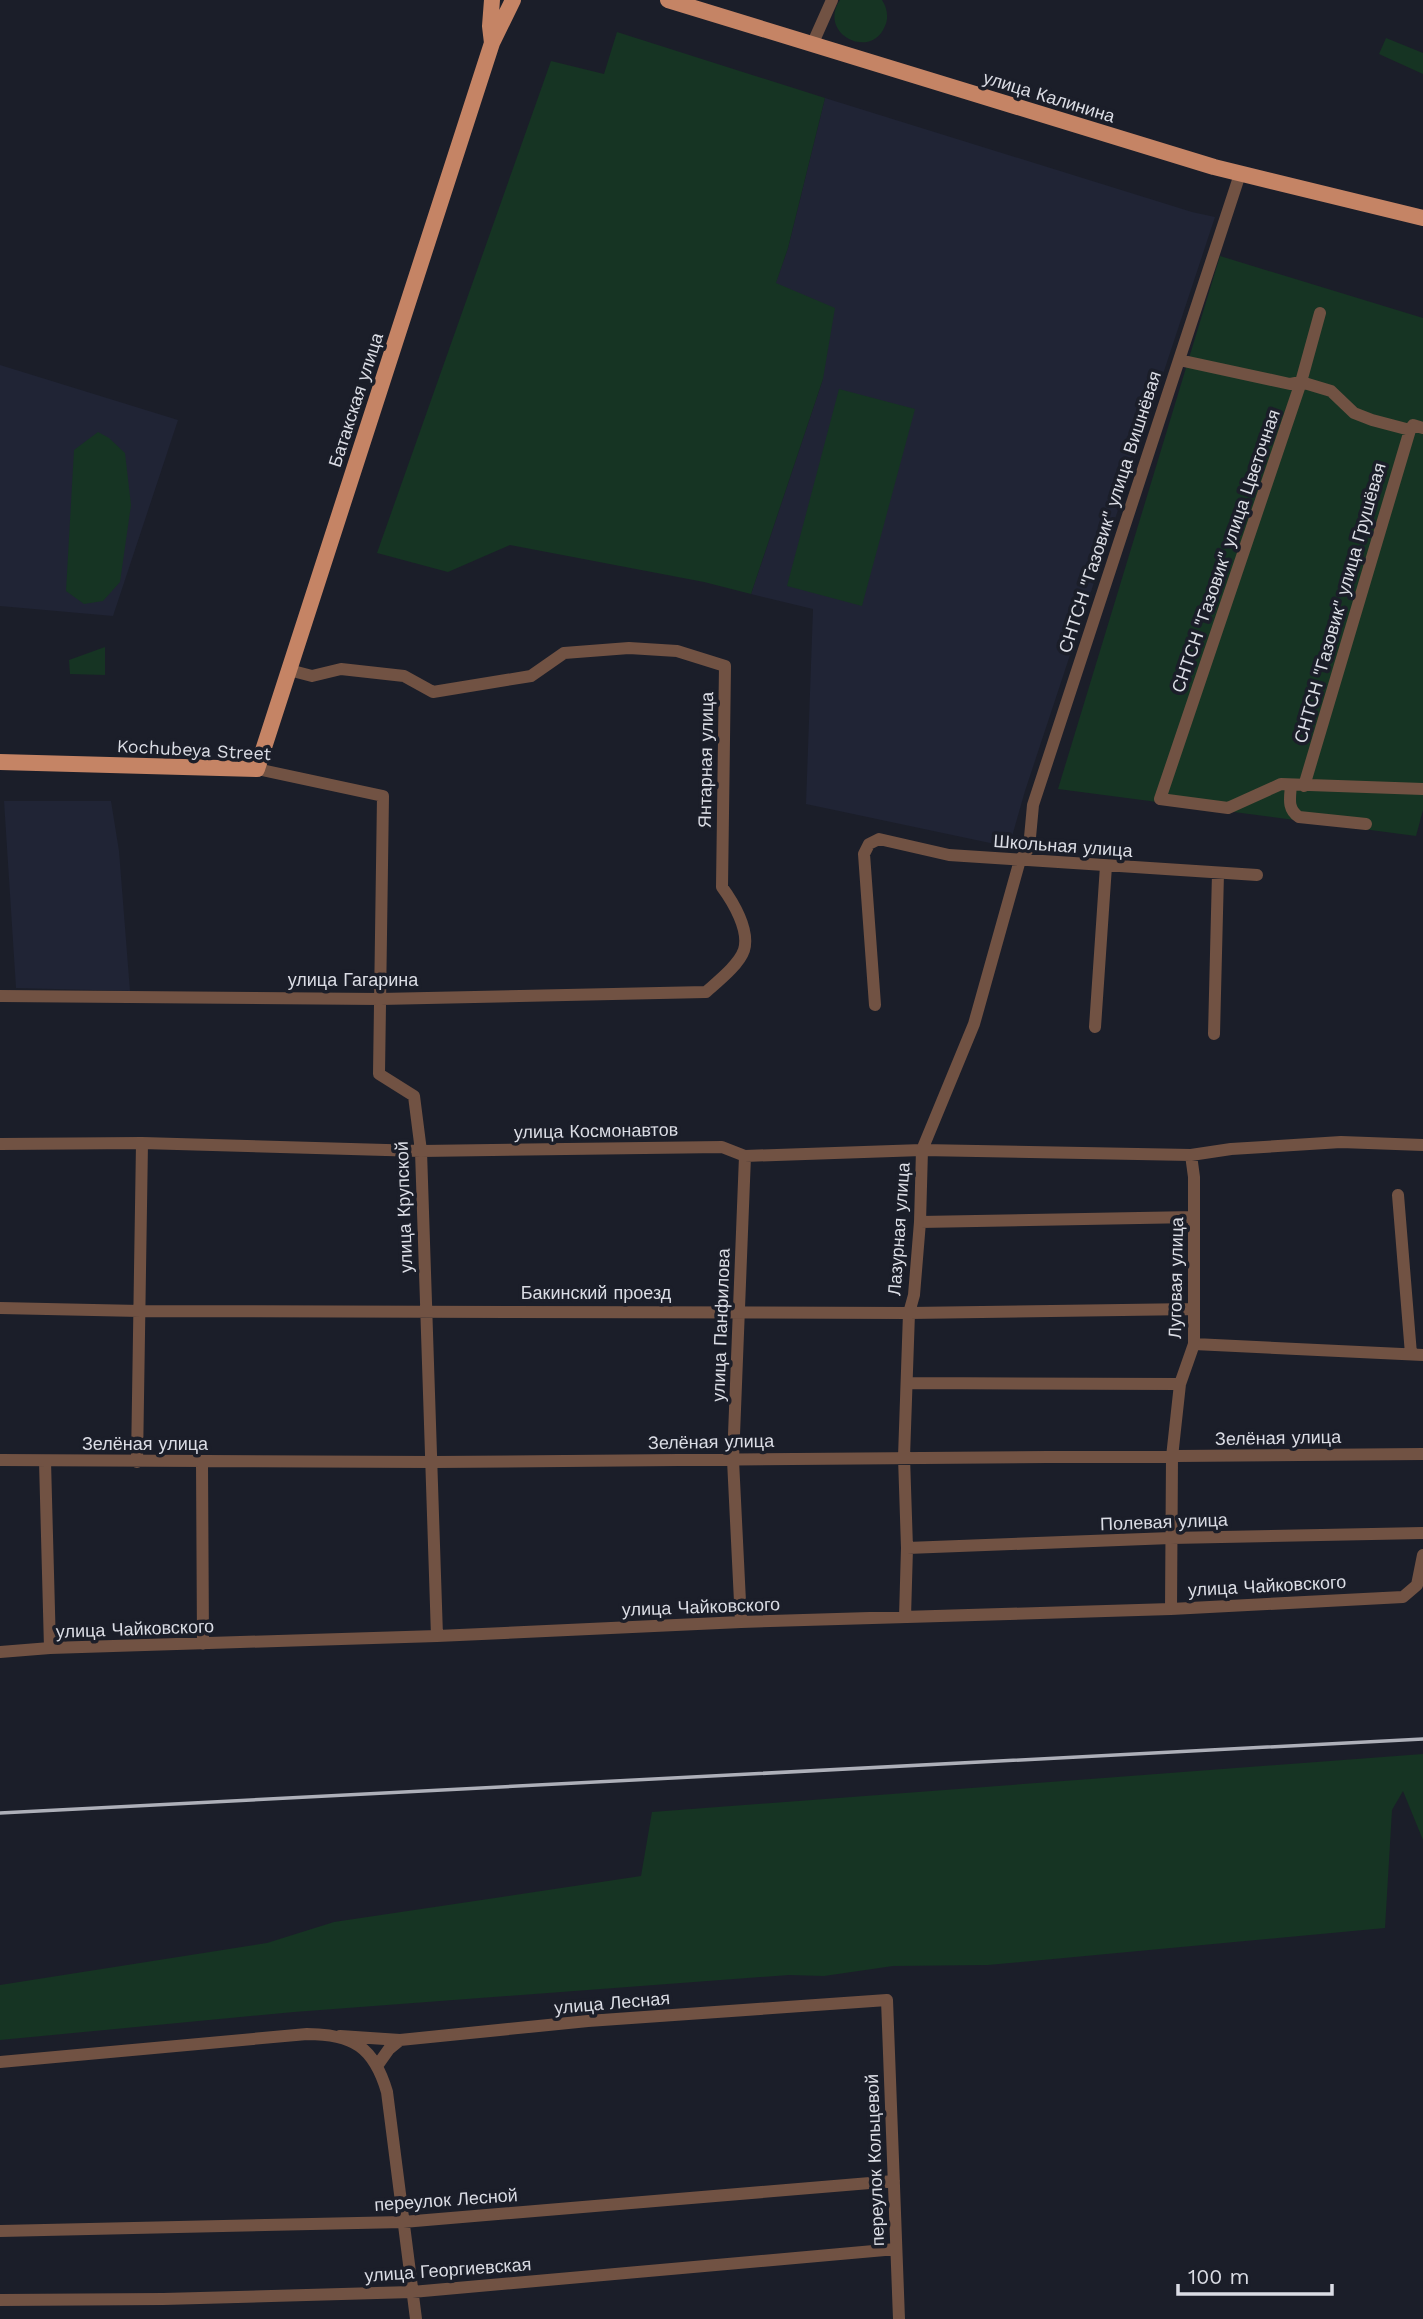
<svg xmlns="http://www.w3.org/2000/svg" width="1423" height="2319" font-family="'Work Sans',sans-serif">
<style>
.built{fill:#202435}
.green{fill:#163423}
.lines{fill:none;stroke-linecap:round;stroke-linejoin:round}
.minor{stroke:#715243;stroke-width:12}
.major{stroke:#c58465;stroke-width:16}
.rail{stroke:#aeb0b9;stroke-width:3.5}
.labels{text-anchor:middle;stroke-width:7;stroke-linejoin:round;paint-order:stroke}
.street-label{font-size:18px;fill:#dbdde5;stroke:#1b1e29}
</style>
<rect width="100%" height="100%" fill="#1b1e29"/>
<!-- built -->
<path class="built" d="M 825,98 L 1192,212 L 1215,217 L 1025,791 L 1009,847 L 806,804 L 813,609 L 751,594 L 823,379 L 754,344 L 788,248 Z
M 0,365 L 178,420 L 113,616 L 0,606 Z
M 4,801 L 111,801 L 119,851 L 130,991 L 16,988 Z"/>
<!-- green -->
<path class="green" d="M 840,0 L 882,0 C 887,8 889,17 885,26 C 871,61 817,34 840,0 Z
M 617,32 L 825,98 L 788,248 L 776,283 L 835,308 L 823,379 L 751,594 L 704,582 L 510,545 L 448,572 L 377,553 L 551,61 L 604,74 Z
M 1386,38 L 1423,53 L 1423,74 L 1379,54 Z
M 1220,256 L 1423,318 L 1423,810 L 1416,836 L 1058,789 Z
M 839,389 L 915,409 L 862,606 L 787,586 Z
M 98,432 L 109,438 L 125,453 L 131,505 L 120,582 L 103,601 L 84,604 L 66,591 L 74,450 Z
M 105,647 L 105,675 L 70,674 L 69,660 Z
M 1423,1754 L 1423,1840 L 1403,1791 L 1392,1810 L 1385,1928 L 988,1965 L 893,1966 L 824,1976 L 789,1975 L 294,2012 L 0,2040 L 0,1985 L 267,1943 L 334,1922 L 641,1876 L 652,1812 Z"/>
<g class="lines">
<!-- minor -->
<path class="minor" d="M 812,45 L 832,0
M 1320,313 L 1301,382 L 1160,799 L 1228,808 L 1281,784 L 1423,789
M 1179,360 L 1290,384 L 1301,382 L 1331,391 L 1354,413 L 1372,420 L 1410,430 L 1413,425 L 1423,428
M 257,769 L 383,796 L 379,1074 L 414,1096 L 421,1151 L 437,1636
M 1291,785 C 1290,798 1287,809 1299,817 L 1366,824
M 1304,786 L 1410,430
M 0,996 L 380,999 L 706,992 C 717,982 739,965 744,950 C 750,930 733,902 722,887 L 725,666 L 677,651 L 629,648 L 564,653 L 531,676 L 433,692 L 404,676 L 341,669 L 312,676 L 289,670
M 875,1005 L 864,854 L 869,844 L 879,839 L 949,855 L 1257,875
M 1095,1027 L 1106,866
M 1214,1034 L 1218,873
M 0,1144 L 142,1143 L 421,1151 L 722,1147 L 745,1156 L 922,1150 L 1191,1155 L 1231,1149 L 1341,1142 L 1423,1145
M 1398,1195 L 1411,1354
M 920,1222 L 1194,1217
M 0,1308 L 140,1311 L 909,1313 L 1193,1309
M 1194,1344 L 1423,1355
M 908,1383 L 1180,1384
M 0,1460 L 433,1462 L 1423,1454
M 45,1461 L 50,1648
M 137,1462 L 142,1143
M 202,1462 L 203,1644
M 907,1548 L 1171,1538 L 1423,1533
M 1171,1609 L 1172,1457 L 1180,1384 L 1194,1344 L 1194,1177 L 1191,1155
M 905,1617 L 907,1548 L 904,1457 L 909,1313 L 914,1295 L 920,1222 L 922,1150 L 974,1024 L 1020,860 L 1029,848 L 1033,805 L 1240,174
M 741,1622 L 733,1460 L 745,1156
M 0,1652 L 50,1648 L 437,1636 L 741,1622 L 1171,1609 L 1403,1597 L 1417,1585 L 1423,1555
M 340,2036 L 400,2040 L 588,2021 L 887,2000 L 899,2319
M 0,2062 L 307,2034 C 353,2034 374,2047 387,2092 L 416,2319
M 377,2066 L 389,2049 L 400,2040
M 0,2231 L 403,2222 L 894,2181
M 0,2300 L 163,2299 L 412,2292 L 896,2249"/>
<!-- major -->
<path class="major" d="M 668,0 L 1214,167 L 1423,218
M 492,43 L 490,26 L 492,0
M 0,762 L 257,769 L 492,43 L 513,0"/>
<!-- rail -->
<path class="rail" d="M 0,1813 L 1423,1739"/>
</g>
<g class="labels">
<!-- street labels -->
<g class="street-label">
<text transform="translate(1049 97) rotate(17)" y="6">улица Калинина</text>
<text transform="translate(356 400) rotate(-72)" y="6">Батакская улица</text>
<text transform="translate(1110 512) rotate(-72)" y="6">СНТСН "Газовик" улица Вишнёвая</text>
<text transform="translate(1226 551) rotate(-71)" y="6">СНТСН "Газовик" улица Цветочная</text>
<text transform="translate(1340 603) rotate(-74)" y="6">СНТСН "Газовик" улица Грушёвая</text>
<text transform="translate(194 750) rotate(3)" y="6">Kochubeya Street</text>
<text transform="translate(706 760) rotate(-89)" y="6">Янтарная улица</text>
<text transform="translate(1063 846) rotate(4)" y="6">Школьная улица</text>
<text x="353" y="986">улица Гагарина</text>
<text transform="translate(596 1131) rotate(-1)" y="6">улица Космонавтов</text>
<text transform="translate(404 1207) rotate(-92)" y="6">улица Крупской</text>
<text transform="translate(899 1229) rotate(-86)" y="6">Лазурная улица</text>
<text transform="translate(1176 1278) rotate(-89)" y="6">Луговая улица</text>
<text x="596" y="1299">Бакинский проезд</text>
<text transform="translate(721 1325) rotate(-88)" y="6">улица Панфилова</text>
<text transform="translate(1278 1438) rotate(-1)" y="6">Зелёная улица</text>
<text transform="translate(711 1442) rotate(-1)" y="6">Зелёная улица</text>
<text x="145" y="1450">Зелёная улица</text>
<text transform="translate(1164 1522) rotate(-2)" y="6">Полевая улица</text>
<text transform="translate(1267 1586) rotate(-3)" y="6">улица Чайковского</text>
<text transform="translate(701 1607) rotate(-2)" y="6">улица Чайковского</text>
<text transform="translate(135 1629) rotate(-2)" y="6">улица Чайковского</text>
<text transform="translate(612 2003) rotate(-5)" y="6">улица Лесная</text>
<text transform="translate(875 2160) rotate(-92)" y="6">переулок Кольцевой</text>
<text transform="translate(446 2200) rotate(-4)" y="6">переулок Лесной</text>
<text transform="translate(448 2270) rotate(-4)" y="6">улица Георгиевская</text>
</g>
</g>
<!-- scale -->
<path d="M1178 2284v10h154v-10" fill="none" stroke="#dbdde5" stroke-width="3.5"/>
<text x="1188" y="2284" font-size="21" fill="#dbdde5" stroke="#1b1e29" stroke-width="5" paint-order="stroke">100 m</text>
</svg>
